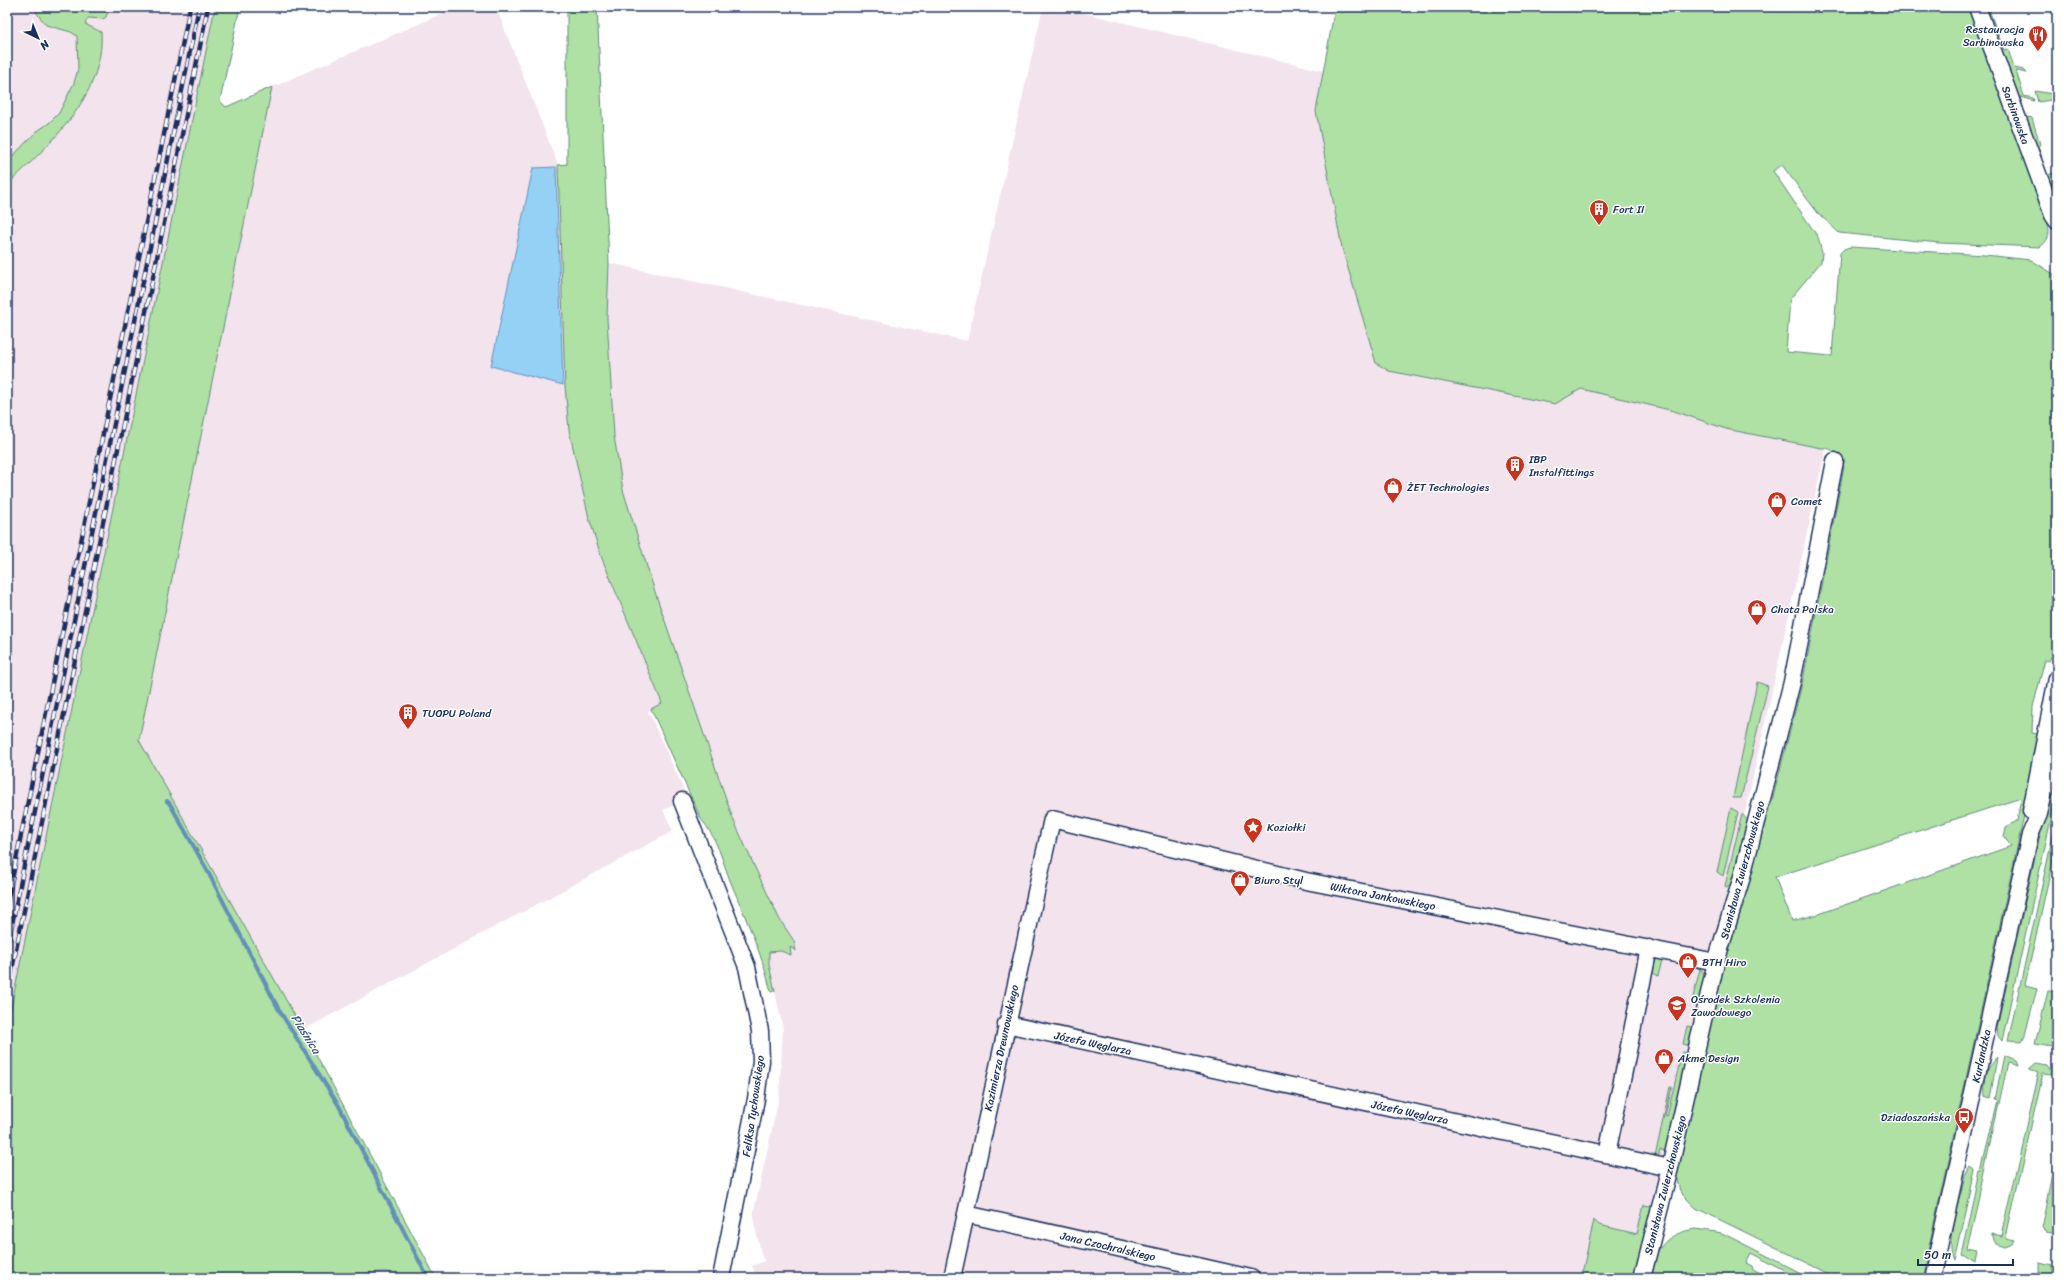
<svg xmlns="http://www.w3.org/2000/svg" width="2064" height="1285" font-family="Sriracha,sans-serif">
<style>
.built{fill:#f2e3ec}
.green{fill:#aee1a3;stroke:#648880;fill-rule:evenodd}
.water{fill:#94d1f5;stroke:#6490b9}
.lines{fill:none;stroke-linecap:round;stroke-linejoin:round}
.stream{stroke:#6490b9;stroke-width:4}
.minor-casing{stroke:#1b2f5e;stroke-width:19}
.minor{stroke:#fff;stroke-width:16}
.rail-casing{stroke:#1b2f5e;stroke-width:4.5}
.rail{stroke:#fff;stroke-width:3;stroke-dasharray:9;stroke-linecap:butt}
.labels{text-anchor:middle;stroke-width:3;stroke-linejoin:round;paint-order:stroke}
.poi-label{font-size:11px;fill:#1b2f5e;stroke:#fff;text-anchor:start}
.street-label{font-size:11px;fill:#1b2f5e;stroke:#fff}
.water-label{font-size:12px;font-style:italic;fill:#395884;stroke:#fff}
</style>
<rect width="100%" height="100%" fill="#fff"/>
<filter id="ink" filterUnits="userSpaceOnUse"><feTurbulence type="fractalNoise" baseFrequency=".025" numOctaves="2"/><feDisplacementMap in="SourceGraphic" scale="8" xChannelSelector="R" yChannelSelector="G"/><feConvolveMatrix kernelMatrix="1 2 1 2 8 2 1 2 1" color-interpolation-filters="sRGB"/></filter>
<g filter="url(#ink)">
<!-- built -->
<path class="built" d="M 7,7 L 215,7 L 7,1028 Z
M 458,7 L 496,7 L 558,165 L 565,386 L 569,430 L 601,556 L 662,704 L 648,711 L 688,799 L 663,810 L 673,831 L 303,1030 L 139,740 L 272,87 Z
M 1043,7 L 1059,7 L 1324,71 L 1316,111 L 1580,386 L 1711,421 L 1725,427 L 1821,448 L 1826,447 L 1642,1278 L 757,1278 L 752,1266 L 765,1261 L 762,1257 L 754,1223 L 754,1211 L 779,1097 L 783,1028 L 769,965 L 769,952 L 781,951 L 794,941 L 780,920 L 757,872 L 733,819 L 654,589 L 623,490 L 614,436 L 607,318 L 609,263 L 967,341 Z"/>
<!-- green -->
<path class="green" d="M 37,7 L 110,7 L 106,17 L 103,19 L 88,18 L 85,24 L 101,32 C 105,96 50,144 7,185 L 7,162 L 36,132 L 49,123 L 59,113 L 74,83 L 78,69 L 77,36 L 71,32 L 46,25 L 36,12 Z
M 215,7 L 240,7 L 220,101 L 226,107 L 272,87 L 139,740 L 303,1030 L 436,1278 L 408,1278 L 396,1273 L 383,1272 L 290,1278 L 7,1278 L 7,1028 Z
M 567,7 L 597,7 L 609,263 L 607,318 L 614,436 L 623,490 L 654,589 L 733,819 L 757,872 L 780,920 L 794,941 L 796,951 L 790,947 L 791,955 L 781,951 L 769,952 L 769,965 L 775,991 L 771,992 C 762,954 746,919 731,883 C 722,861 718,839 701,819 L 651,709 L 662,703 L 601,556 L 589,518 L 569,430 L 565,386 L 558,165 L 567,164 Z
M 1335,7 L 1988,7 L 2004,50 L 2008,49 L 2014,68 L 2024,70 L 2027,73 L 2016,71 L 2024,96 L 2033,98 L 2034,101 L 2020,97 L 2027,119 L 2029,117 L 2032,118 L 2040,144 L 2038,147 L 2042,157 L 2038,159 L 2044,177 L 2057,171 L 2057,202 L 2041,205 C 2047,220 2056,236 2040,247 L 1939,243 L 1839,233 L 1817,212 L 1782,165 L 1773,171 L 1818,237 L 1822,253 L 1821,262 L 1790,299 L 1786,352 L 1832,356 L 1840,253 L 1844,249 L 1850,247 L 1985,255 L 2031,260 L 2057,276 L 2055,281 L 2057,283 L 2057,652 L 2056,658 L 2051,657 L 2049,661 L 2045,660 L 2033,707 L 2032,733 L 2038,734 L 2038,739 L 2041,739 L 1922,1278 L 1838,1278 L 1696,1208 L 1680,1192 L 1676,1176 L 1732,923 L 1765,812 L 1771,805 L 1803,680 L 1844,467 C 1840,458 1833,446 1821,448 L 1726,429 L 1674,411 L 1581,389 L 1555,404 L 1389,371 L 1376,363 L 1342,248 L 1316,111 ZM 2021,798 L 2017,821 L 2006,827 L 2004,837 L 2011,846 L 1819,914 L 1792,921 L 1775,877 Z
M 2035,91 L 2053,94 L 2051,100 L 2038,102 Z
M 1757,682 L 1768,686 L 1741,798 L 1733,798 Z
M 2057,758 L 2057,792 L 2002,1041 L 1998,1036 L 1997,1028 Z
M 1731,808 L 1738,812 L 1723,876 L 1717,872 Z
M 1742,814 L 1750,823 L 1734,883 L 1726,887 L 1725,886 Z
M 2057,817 L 2057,842 L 2025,985 L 2037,988 L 2025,1035 L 2022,1041 L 2008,1040 Z
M 1663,956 L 1658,976 L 1652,972 L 1655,958 Z
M 1697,964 L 1706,976 L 1701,1003 L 1692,1001 L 1700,969 L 1696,967 Z
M 2048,991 L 2057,992 L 2057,1048 L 2035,1044 Z
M 1687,1026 L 1696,1028 L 1692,1046 L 1683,1044 Z
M 1682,1052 L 1690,1054 L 1666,1151 L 1660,1150 L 1658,1158 L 1655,1157 L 1670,1087 L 1672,1087 L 1665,1116 L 1667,1117 Z
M 2004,1055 L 2016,1060 L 2018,1065 L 2008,1062 L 1967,1251 L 1977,1253 L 1975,1264 L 1961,1255 L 1979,1172 L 1981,1172 L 1998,1101 L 1995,1100 Z
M 1997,1057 L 1990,1099 L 1985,1097 C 1984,1082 1985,1068 1997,1057 Z
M 2036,1063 L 2048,1065 L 2052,1071 L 2051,1074 L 2043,1073 L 2006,1238 L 2015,1240 L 2013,1244 L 2005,1247 L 1996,1244 L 1993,1238 L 1993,1235 L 2002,1237 L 2039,1072 L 2029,1069 Z
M 2057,1151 L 2057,1234 L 2045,1232 L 2041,1228 Z
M 1970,1168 L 1974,1171 L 1954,1260 C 1944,1241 1960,1198 1965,1177 Z
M 1644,1205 L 1656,1207 L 1637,1278 L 1581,1278 L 1594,1220 L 1599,1225 L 1637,1234 Z
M 1696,1229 L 1722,1233 L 1811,1278 L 1798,1278 L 1751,1253 L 1746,1263 L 1752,1266 L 1753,1269 L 1768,1277 L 1767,1278 L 1649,1278 C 1655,1249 1665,1233 1696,1229 Z
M 2039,1262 L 2051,1265 L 2051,1278 L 2039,1278 Z"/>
<!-- water -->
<path class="water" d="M 556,167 L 563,385 L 491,366 L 533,168 Z"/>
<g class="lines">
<!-- stream -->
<path class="stream" d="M 167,801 L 170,804 L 207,870 L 279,1010 L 339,1106 L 428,1278"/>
<!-- minor casing -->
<g class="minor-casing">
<path id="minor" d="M 1977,7 L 2053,215 L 2057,221
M 682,801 L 747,967 L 760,1031 L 761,1061 L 756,1099 L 721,1278
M 2031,811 L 2057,678
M 1006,1024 L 1670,1168
M 1607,1154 L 1649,948
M 966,1214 L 1251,1278
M 952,1278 L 1052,819 L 1306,881 L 1716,962
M 1642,1278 L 1670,1168 L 1716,962 L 1741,880 L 1792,682 L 1835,461
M 1932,1278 L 2030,835 L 2039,814 L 2057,739"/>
</g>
<!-- minor -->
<use href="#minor" class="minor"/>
<!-- rail casing -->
<g class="rail-casing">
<path id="rail" d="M 7,904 L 190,7
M 7,949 L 199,7
M 7,994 L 208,7"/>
</g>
<!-- rail -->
<use href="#rail" class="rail"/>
</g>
</g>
<!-- icons -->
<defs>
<g id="restaurant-pin" transform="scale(1)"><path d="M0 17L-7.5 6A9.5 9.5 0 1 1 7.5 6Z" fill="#c8321e" stroke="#fff"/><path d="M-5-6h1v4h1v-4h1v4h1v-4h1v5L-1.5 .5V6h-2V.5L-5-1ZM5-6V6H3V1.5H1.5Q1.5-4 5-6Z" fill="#fff"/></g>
<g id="building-pin" transform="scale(1)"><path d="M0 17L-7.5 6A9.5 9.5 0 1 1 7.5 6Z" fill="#c8321e" stroke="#fff"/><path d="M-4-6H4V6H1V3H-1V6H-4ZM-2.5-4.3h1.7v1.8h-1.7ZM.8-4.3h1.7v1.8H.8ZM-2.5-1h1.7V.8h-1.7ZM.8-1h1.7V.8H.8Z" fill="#fff"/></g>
<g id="shop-pin" transform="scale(1)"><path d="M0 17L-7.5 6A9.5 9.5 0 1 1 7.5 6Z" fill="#c8321e" stroke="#fff"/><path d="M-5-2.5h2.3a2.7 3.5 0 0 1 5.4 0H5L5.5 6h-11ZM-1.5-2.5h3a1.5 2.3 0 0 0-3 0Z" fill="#fff"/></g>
<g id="sight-pin" transform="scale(1)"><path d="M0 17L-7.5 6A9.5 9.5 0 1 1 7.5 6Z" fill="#c8321e" stroke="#fff"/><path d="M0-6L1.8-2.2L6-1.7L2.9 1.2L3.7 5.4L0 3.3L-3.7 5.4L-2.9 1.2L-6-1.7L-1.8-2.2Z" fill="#fff"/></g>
<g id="school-pin" transform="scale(1)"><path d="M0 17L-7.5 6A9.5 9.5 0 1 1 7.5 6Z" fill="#c8321e" stroke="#fff"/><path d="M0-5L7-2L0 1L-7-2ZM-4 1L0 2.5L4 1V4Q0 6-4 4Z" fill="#fff"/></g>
<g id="bus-pin" transform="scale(1)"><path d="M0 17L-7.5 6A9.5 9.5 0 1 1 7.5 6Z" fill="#c8321e" stroke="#fff"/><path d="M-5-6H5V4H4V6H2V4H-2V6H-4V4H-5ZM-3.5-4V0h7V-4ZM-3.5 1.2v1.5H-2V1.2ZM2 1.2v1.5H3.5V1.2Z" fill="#fff"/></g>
</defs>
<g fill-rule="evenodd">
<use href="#restaurant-pin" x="2038" y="35"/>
<use href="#building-pin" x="1599" y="209"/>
<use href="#building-pin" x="1515" y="465"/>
<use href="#shop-pin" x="1393" y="487"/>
<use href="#shop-pin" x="1777" y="501"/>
<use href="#shop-pin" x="1757" y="609"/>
<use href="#building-pin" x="408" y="713"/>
<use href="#sight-pin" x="1253" y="827"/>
<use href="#shop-pin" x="1240" y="880"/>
<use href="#shop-pin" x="1688" y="962"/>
<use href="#school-pin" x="1677" y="1005"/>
<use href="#shop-pin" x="1664" y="1058"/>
<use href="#bus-pin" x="1964" y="1117"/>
</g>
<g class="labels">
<!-- poi labels -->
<g class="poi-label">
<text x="2024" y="33" text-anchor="end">Restauracja<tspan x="2024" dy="13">Sarbinowska</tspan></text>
<text x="1613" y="213">Fort II</text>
<text x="1529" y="463">IBP<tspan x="1529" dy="13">Instalfittings</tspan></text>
<text x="1407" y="491">ŻET Technologies</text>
<text x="1791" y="505">Comet</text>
<text x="1771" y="613">Chata Polska</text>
<text x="422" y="717">TUOPU Poland</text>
<text x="1267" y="831">Koziołki</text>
<text x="1254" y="884">Biuro Styl</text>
<text x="1702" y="966">BTH Hiro</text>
<text x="1691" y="1003">Ośrodek Szkolenia<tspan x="1691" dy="13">Zawodowego</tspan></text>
<text x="1678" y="1062">Akme Design</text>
<text x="1950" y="1121" text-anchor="end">Dziadoszańska</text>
</g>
<!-- street labels -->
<g class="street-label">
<text transform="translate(2016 115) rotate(70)" y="4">Sarbinowska</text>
<text transform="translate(1742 870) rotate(-75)" y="4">Stanisława Zwierzchowskiego</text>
<text transform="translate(1383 896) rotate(11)" y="4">Wiktora Jankowskiego</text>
<text transform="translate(1093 1043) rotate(12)" y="4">Józefa Węglarza</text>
<text transform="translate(1001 1048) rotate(-78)" y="4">Kazimierza Drewnowskiego</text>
<text transform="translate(1981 1056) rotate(-78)" y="4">Kurlandzka</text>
<text transform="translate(753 1106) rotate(-82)" y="4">Feliksa Tychowskiego</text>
<text transform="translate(1410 1112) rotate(12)" y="4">Józefa Węglarza</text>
<text transform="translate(1665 1185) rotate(-76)" y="4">Stanisława Zwierzchowskiego</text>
<text transform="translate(1108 1246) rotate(13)" y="4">Jana Czochralskiego</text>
</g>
<!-- water labels -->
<g class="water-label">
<text transform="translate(306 1034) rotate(58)" y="4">Piaśnica</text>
</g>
</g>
<!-- margin -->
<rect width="2064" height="1285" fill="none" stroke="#fff" stroke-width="24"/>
<rect x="12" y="12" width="2040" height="1261" fill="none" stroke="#1b2f5e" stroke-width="1.5" filter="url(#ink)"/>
<!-- north arrow -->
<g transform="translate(38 38) rotate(137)" stroke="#ffffff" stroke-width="3" paint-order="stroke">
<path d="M0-3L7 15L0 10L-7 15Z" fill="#1b2f5e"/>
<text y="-6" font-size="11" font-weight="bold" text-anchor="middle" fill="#1b2f5e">N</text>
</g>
<!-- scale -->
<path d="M1918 1259v6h95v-6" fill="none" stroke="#1b2f5e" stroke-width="2"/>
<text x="1924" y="1259" font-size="12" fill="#1b2f5e" stroke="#ffffff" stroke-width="3" paint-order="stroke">50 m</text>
</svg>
